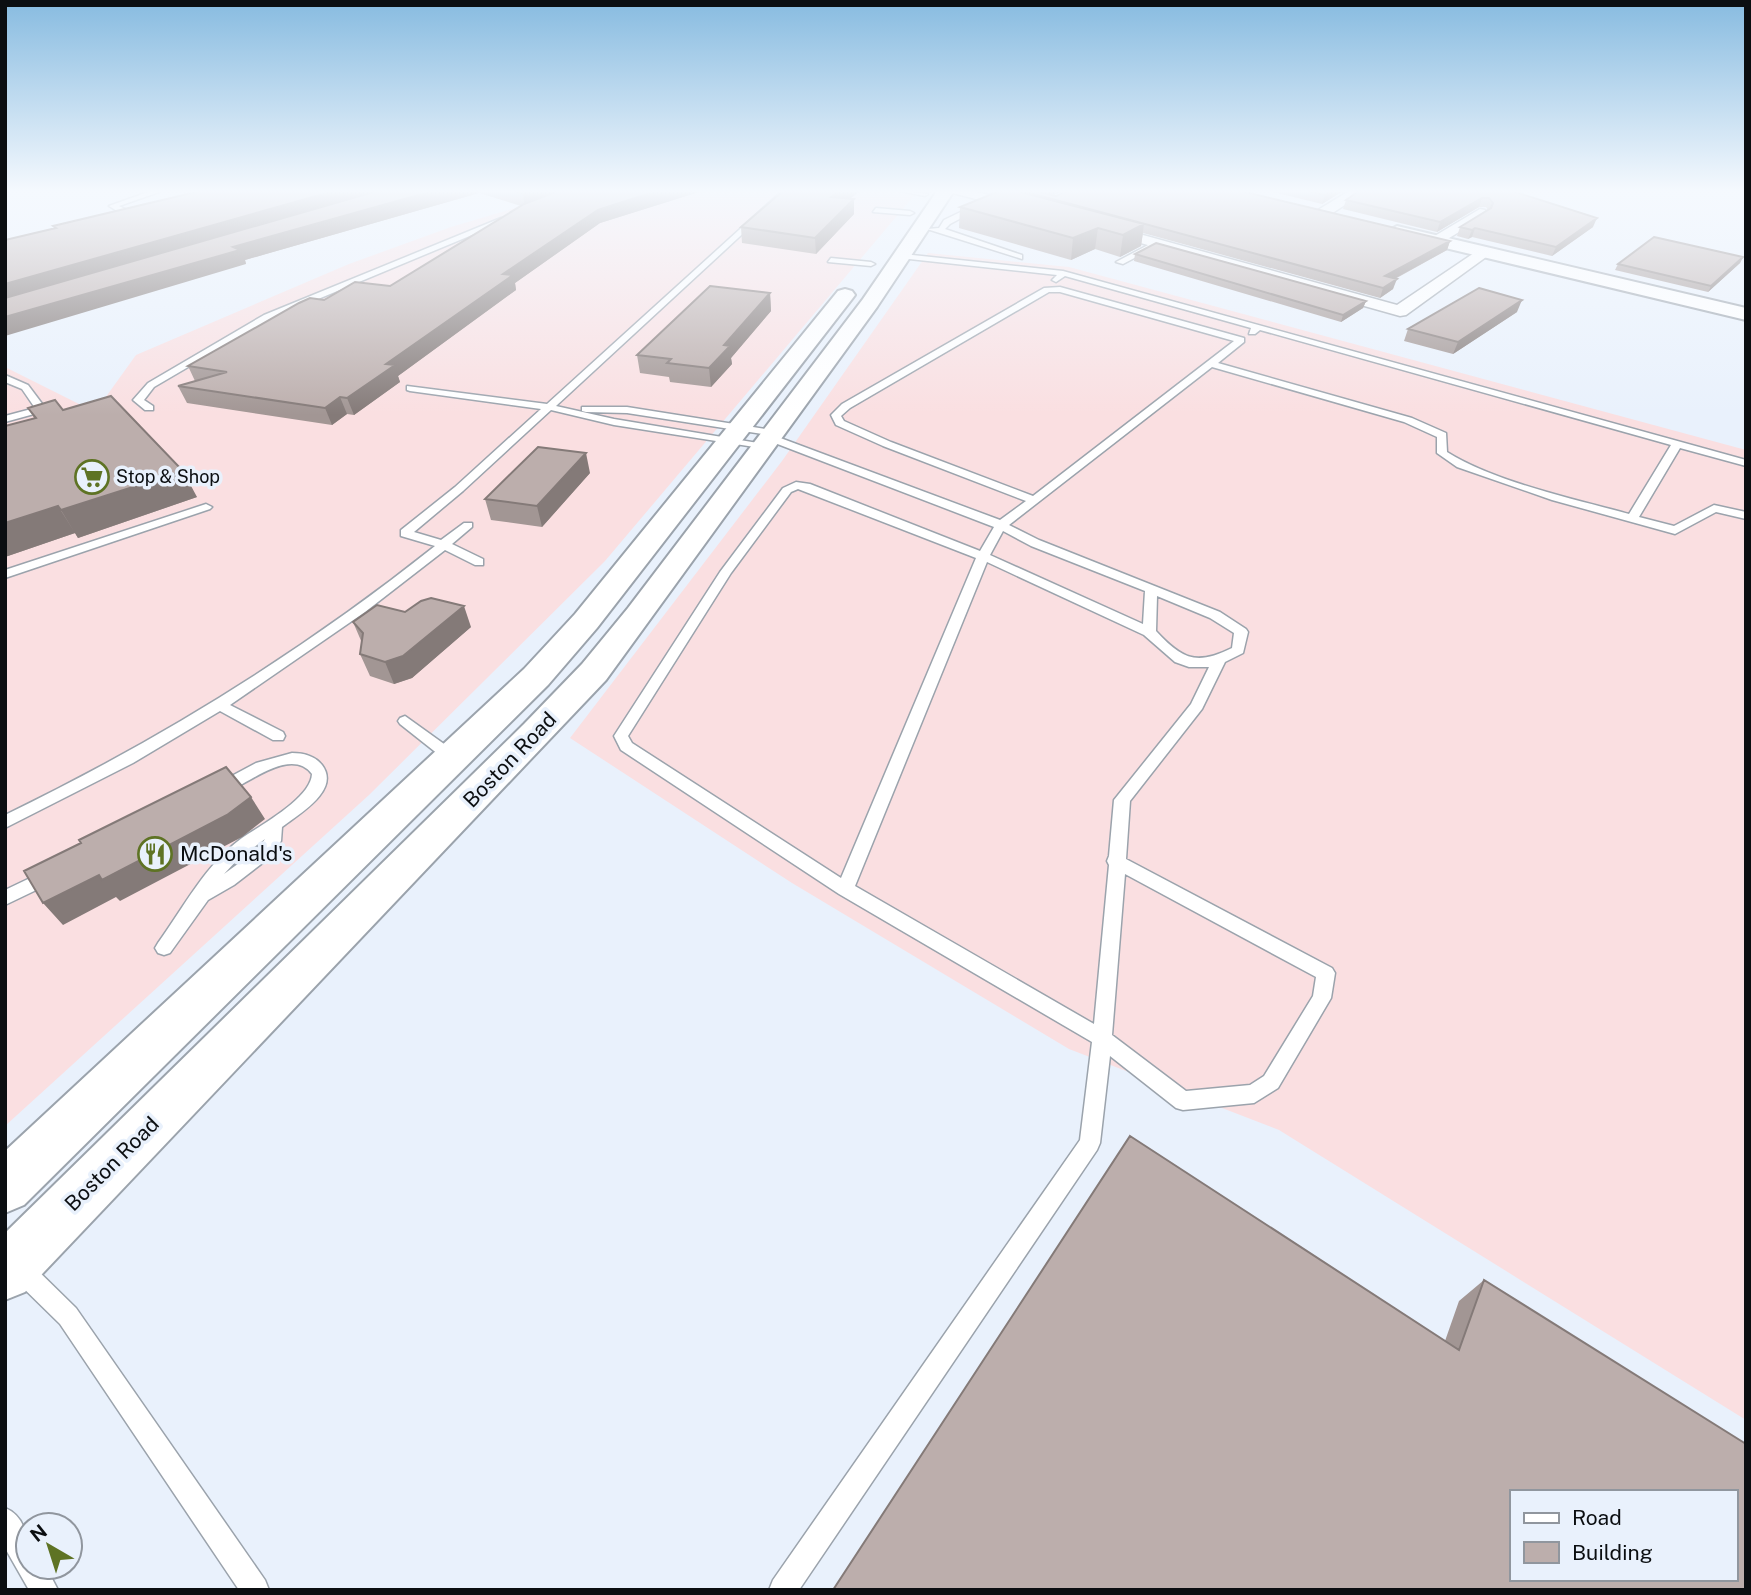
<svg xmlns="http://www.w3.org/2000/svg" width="1751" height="1595" font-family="'Public Sans',sans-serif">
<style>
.commercial{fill:#fadfe1}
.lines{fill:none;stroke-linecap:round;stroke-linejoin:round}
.lane-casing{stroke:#9ba3ac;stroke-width:3}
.street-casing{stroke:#9ba3ac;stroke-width:3}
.secondary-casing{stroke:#9ba3ac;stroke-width:4}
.primary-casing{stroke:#9ba3ac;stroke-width:4}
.lane{fill:#fff;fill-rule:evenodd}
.street{fill:#fff;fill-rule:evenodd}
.secondary{fill:#fff;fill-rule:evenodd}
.primary{fill:#fff;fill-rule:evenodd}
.wall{fill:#a29694}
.shaded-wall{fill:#847a78}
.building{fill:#bcaeac;stroke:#847a78;stroke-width:2;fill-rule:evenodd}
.labels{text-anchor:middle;stroke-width:7;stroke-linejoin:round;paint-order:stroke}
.far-poi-label{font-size:18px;fill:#0b0e11;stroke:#e9f1fc;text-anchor:start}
.street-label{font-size:21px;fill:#0b0e11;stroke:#e9f1fc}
.poi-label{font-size:21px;fill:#0b0e11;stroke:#e9f1fc;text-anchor:start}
</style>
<rect width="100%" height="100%" fill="#e9f1fc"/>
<!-- commercial -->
<path class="commercial" d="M 572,191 L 918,191 L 605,561 L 369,795 L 5,1126 L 5,367 L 95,412 L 136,355 L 349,264 L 451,227 Z
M 928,253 L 1069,267 L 1746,450 L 1746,1420 L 1279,1130 L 1069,1049 L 792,883 L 570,738 L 782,461 Z"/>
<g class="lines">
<!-- lane casing -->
<g class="lane-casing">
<path id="lane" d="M 151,191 L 159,192 L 119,206 L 133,213 L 133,217 L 127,217 L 109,206 Z
M 782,191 L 789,191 L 556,406 L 614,419 L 764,444 L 769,447 L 768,449 L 614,425 L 551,410 L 463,491 L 414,532 L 441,540 L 464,523 L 472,523 L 472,527 L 452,544 L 483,559 L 483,565 L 475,565 L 445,550 L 365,612 L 230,705 L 283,732 L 285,736 L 283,740 L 273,740 L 220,711 L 133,763 L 5,828 L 5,815 C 158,741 302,652 435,546 L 401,536 L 401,530 L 455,487 L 541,409 L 410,391 L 407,390 L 407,386 L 547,404 Z
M 900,191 L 928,194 L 925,196 Z
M 975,205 L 982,207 L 950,224 L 945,229 L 1022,255 L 1022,259 L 927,229 L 939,228 L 944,220 Z
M 876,208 L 910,211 L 914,213 L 910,215 L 873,212 Z
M 501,218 L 508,220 L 270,319 L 154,387 L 144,400 L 153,406 L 153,410 L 145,410 L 133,400 L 148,383 L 264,315 Z
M 1150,244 L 1157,246 L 1123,264 L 1116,262 Z
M 903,254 L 1063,271 L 1746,460 L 1746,466 L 1680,448 L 1639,517 L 1674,526 L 1714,505 L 1746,512 L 1746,519 L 1716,512 L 1675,534 L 1552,500 L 1457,467 L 1437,453 L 1437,437 L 1404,422 L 1212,367 L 1009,525 L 1039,540 L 1220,612 L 1246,629 L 1248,632 L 1243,653 L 1225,662 L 1202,709 L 1130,801 L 1126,859 L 1332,968 L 1335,973 L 1331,998 L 1278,1088 L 1254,1103 L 1183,1110 L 1176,1108 L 1110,1056 L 1100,1143 L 1097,1150 L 799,1590 L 769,1590 L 773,1580 L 1080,1140 L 1092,1042 L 839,894 L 621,750 L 614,736 L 720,572 L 783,488 L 796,482 L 810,484 L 980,551 L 994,527 L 767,440 L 766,438 L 769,435 L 627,413 L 586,412 L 582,411 L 582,407 L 627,407 L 778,431 L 779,433 L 775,436 L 1000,520 L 1026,501 L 883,446 L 836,425 L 831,415 L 842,404 L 1044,288 L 1060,287 L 1244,338 L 1244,342 L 1218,363 L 1412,418 L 1446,433 L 1447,452 C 1495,482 1574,499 1629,514 L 1671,445 L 1260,330 L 1255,334 L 1249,334 L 1251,328 L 1065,276 L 1056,282 L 1052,280 L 1057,275 L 900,258 ZM 1049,292 L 1060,292 L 1234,341 L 1033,496 L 891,442 L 844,421 L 841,416 L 850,408 ZM 798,489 L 976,558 L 841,878 L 632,743 L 628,736 L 731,573 L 791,492 ZM 1003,531 L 1031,546 L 1145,591 L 1143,624 L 990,555 ZM 987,562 L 1144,635 L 1175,662 L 1189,667 L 1209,667 L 1191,704 L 1114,800 L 1109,856 L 1107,861 L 1109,865 L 1094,1024 L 855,886 ZM 1157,596 L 1210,618 L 1234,633 L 1232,648 C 1196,666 1182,659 1156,631 ZM 1125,874 L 1316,977 L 1313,996 L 1264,1076 L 1250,1085 L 1186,1091 L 1112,1035 Z
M 831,258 L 871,262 L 875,264 L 871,266 L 828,262 Z
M 5,375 L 28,385 L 46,409 L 45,411 L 5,422 L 5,416 L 35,408 L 22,389 L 5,382 Z
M 206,504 L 212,507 L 210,509 L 5,578 L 5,570 Z
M 405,716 L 458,754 L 461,758 L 458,762 L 448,762 L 400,724 L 398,721 L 400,718 Z
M 292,753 C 304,753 315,756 322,765 C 341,790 299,814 282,827 L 281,841 L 269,858 L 234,885 L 208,900 L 170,953 L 164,955 L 158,953 L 155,948 L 158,943 C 184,907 205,865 242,838 C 261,825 311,798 312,774 C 290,745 243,788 219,796 L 213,794 L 211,790 L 213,786 L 256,763 ZM 265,839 L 257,850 L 224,874 L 238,859 Z
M 49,869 L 55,871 L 57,876 L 55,881 L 5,905 L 5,890 Z
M 19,1257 L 27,1260 L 76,1308 L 265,1580 L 269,1590 L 239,1590 L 60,1324 L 11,1276 L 8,1268 L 11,1260 Z
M 5,1508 C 29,1518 28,1545 28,1567 L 46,1567 L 58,1590 L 29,1590 L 5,1548 Z"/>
</g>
<!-- street casing -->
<g class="street-casing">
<path id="street" d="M 945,191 L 972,191 L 1027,204 L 1029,207 L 1022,211 Z
M 1349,191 L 1366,191 L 1328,216 L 1318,216 L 1316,213 L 1318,210 Z
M 1480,209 L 1485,210 L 1487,213 L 1485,216 L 1441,243 L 1436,245 L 1428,240 Z
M 1103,224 L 1397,305 L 1480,249 L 1485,247 L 1493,252 L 1406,315 L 1400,316 L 1098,231 L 1096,228 Z"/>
</g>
<!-- secondary casing -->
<g class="secondary-casing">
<path id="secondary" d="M 1397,226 L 1746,308 L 1746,320 L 1391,235 L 1388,231 Z"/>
</g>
<!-- primary casing -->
<g class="primary-casing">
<path id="primary" d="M 937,191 L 954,191 L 877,307 L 606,680 L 25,1292 L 5,1300 L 5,1233 L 524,724 L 582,664 L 628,608 L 863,299 Z
M 845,289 L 852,291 L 855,295 L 852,299 L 597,628 L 548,685 L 24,1205 L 5,1213 L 5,1151 L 524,669 L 575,614 L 838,291 Z"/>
</g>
<!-- lane -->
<use href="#lane" class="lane"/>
<!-- street -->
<use href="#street" class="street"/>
<!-- secondary -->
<use href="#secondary" class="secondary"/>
<!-- primary -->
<use href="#primary" class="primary"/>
</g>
<!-- wall -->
<path class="wall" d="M 200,191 L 702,191 L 600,223 L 515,283 L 516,290 L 398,376 L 400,382 L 354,415 L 347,414 L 332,425 L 187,403 L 178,386 L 195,381 L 188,366 L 324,300 L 390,286 L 521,206 L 479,193 L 245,260 L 246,264 L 54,228 L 53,226 Z
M 783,191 L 860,191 L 850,199 L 854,214 L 816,254 L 742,243 L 741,227 Z
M 1041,191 L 1066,191 L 1052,195 L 1056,196 L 1450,241 L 1447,250 L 1395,279 L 1393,289 L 1380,298 L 1143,233 L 1141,246 L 1120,257 L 1095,249 L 1071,260 L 959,228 L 960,207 L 1025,194 L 1026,192 L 1041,193 Z
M 1269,191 L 1343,191 L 1322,204 Z
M 1512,191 L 1593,227 L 1552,256 L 1472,237 L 1468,239 L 1457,236 L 1460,227 L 1488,210 L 1486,207 L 1479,207 L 1437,232 L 1343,209 L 1346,200 Z
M 1135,254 L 1366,301 L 1363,308 L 1341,322 L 1134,261 Z
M 1743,257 L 1740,263 L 1708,292 L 1615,270 L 1618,264 Z
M 770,293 L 771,311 L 731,358 L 732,364 L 711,387 L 670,382 L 669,377 L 640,373 L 637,355 Z
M 1517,312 L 1453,354 L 1404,341 L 1408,329 Z
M 28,408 L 63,410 L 197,497 L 78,538 L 75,533 L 5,557 L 34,418 Z
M 590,473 L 542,527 L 491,520 L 485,499 Z
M 353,622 L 471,627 L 412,678 L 394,684 L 370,676 L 360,654 L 362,643 Z
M 1484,1280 L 1746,1590 L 1445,1341 L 1459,1301 Z"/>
<!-- shaded-wall -->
<path class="shaded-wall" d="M 334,191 L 385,191 L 5,301 L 5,284 Z
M 433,191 L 479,191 L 479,193 L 245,260 L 246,264 L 5,336 L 5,317 L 233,247 Z
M 530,191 L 570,191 L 525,208 L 523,194 Z
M 657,191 L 702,191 L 600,223 L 515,283 L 516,290 L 398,376 L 400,382 L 354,415 L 347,398 L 386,364 L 503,274 L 598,210 Z
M 839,191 L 860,191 L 832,212 L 831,197 Z
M 1049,191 L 1066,191 L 1048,196 Z
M 1331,191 L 1343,191 L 1322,204 L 1325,195 Z
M 1482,198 L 1479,207 L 1437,232 L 1440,222 Z
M 854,199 L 854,214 L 816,254 L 815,238 Z
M 1597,218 L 1593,227 L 1552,256 L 1556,247 Z
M 1144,224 L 1141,246 L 1120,257 L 1123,235 Z
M 1098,228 L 1095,249 L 1071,260 L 1073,238 Z
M 1475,228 L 1472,237 L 1468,239 L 1472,230 Z
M 1450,241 L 1447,250 L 1381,286 L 1385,276 Z
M 1743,257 L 1740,263 L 1708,292 L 1711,286 Z
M 1397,279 L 1393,289 L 1380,298 L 1383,288 Z
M 770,293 L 771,311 L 731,358 L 732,364 L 711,387 L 709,368 L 724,345 Z
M 1522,300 L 1517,312 L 1453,354 L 1458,342 Z
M 1366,301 L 1363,308 L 1341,322 L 1343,315 Z
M 340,397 L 347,414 L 332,425 L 325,408 Z
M 586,453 L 590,473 L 542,527 L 537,506 Z
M 183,471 L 197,497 L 78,538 L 61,510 Z
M 58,506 L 75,533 L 5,557 L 5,523 Z
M 464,606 L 471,627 L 412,678 L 394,684 L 385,662 Z
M 251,797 L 265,819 L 242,837 L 120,901 L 116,897 L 63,925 L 43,903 Z"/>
<!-- building -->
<path class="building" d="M 200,191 L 334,191 L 5,284 L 5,240 L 56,228 L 53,226 Z
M 377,191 L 433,191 L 233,247 L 240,250 L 5,317 L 5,298 Z
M 514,191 L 530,191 L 523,194 Z
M 558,191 L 657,191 L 598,210 L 503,274 L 513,275 L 386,364 L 395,365 L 347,398 L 340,397 L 325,408 L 178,386 L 227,372 L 188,366 L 299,303 L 310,298 L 324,300 L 355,282 L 390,286 L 524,204 Z
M 783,191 L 839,191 L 831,197 L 854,199 L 815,238 L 741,227 Z
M 999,191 L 1016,191 L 1144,224 L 1123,235 L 1098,228 L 1073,238 L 960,207 Z
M 1028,191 L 1035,191 L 1056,196 L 1067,191 L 1241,191 L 1450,241 L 1385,276 L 1397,279 L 1383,288 L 1026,192 Z
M 1308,191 L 1331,191 L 1325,195 Z
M 1359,191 L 1512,191 L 1597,218 L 1556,247 L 1475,228 L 1472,230 L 1460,227 L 1491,208 L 1493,203 L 1489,198 L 1482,198 L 1440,222 L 1346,200 Z
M 1654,237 L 1743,257 L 1711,286 L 1618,264 Z
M 1156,243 L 1366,301 L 1343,315 L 1135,254 Z
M 710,286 L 770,293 L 724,345 L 730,346 L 709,368 L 667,363 L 671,359 L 637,355 Z
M 1479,288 L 1522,300 L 1458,342 L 1408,329 Z
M 111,396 L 183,471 L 61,510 L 58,506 L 5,523 L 5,426 L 36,418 L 28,408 L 55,400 L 63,410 Z
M 538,447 L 586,453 L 537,506 L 485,499 Z
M 431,598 L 464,606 L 403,656 L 385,662 L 360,654 L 363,633 L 353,622 L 377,605 L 405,612 L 421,601 Z
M 226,767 L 251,797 L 227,815 L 102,880 L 99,875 L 43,903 L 24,871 L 81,843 L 79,840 Z
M 1130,1136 L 1459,1350 L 1484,1280 L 1746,1444 L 1746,1590 L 833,1590 ZM 1511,1492 L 1735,1492 L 1735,1579 L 1511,1579 Z"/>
<!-- sky -->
<linearGradient id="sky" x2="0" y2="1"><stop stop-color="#87bbe0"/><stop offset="0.46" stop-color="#f5f9fe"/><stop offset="1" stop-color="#f5f9fe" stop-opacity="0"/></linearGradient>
<rect width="1751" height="415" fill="url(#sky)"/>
<!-- icons -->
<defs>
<g id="supermarket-ring" transform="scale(1.75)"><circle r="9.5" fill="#e9f1fc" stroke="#5e7324" stroke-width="1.5"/><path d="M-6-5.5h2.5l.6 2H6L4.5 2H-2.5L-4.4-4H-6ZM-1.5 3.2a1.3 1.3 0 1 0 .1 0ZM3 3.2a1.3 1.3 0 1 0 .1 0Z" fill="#5e7324"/></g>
<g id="restaurant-ring" transform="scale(1.75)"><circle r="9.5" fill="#e9f1fc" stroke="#5e7324" stroke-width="1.5"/><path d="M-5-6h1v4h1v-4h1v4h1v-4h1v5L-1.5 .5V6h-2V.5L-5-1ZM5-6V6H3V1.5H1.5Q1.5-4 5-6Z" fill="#5e7324"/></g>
</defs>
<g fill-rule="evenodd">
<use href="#supermarket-ring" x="92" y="477"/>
<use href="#restaurant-ring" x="155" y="854"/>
</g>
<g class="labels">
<!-- far-poi labels -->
<g class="far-poi-label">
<text x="116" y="483">Stop &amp; Shop</text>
</g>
<!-- street labels -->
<g class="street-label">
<text transform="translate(510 760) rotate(-46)" y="7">Boston Road</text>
<text transform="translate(112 1164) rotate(-45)" y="7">Boston Road</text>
</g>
<!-- poi labels -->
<g class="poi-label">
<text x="180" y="861">McDonald's</text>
</g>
</g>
<!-- border -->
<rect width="1751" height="1595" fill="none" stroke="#0b0e11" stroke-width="14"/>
<!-- legend -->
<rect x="1510" y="1490" width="228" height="91" fill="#e9f1fc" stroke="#90969e" stroke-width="2"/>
<rect x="1524" y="1513" width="35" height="10" fill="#ffffff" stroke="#90969e" stroke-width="2"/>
<text x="1572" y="1525" font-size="21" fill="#0b0e11">Road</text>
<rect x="1524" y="1542" width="35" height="21" fill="#bcaeac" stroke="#90969e" stroke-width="2"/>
<text x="1572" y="1560" font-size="21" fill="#0b0e11">Building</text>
<!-- north arrow -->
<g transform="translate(49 1546) rotate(321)"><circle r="33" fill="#e9f1fc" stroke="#90969e" stroke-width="2"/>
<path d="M0-5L12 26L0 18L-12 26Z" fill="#5e7324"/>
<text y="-10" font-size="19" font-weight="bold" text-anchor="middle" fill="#0b0e11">N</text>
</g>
</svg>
